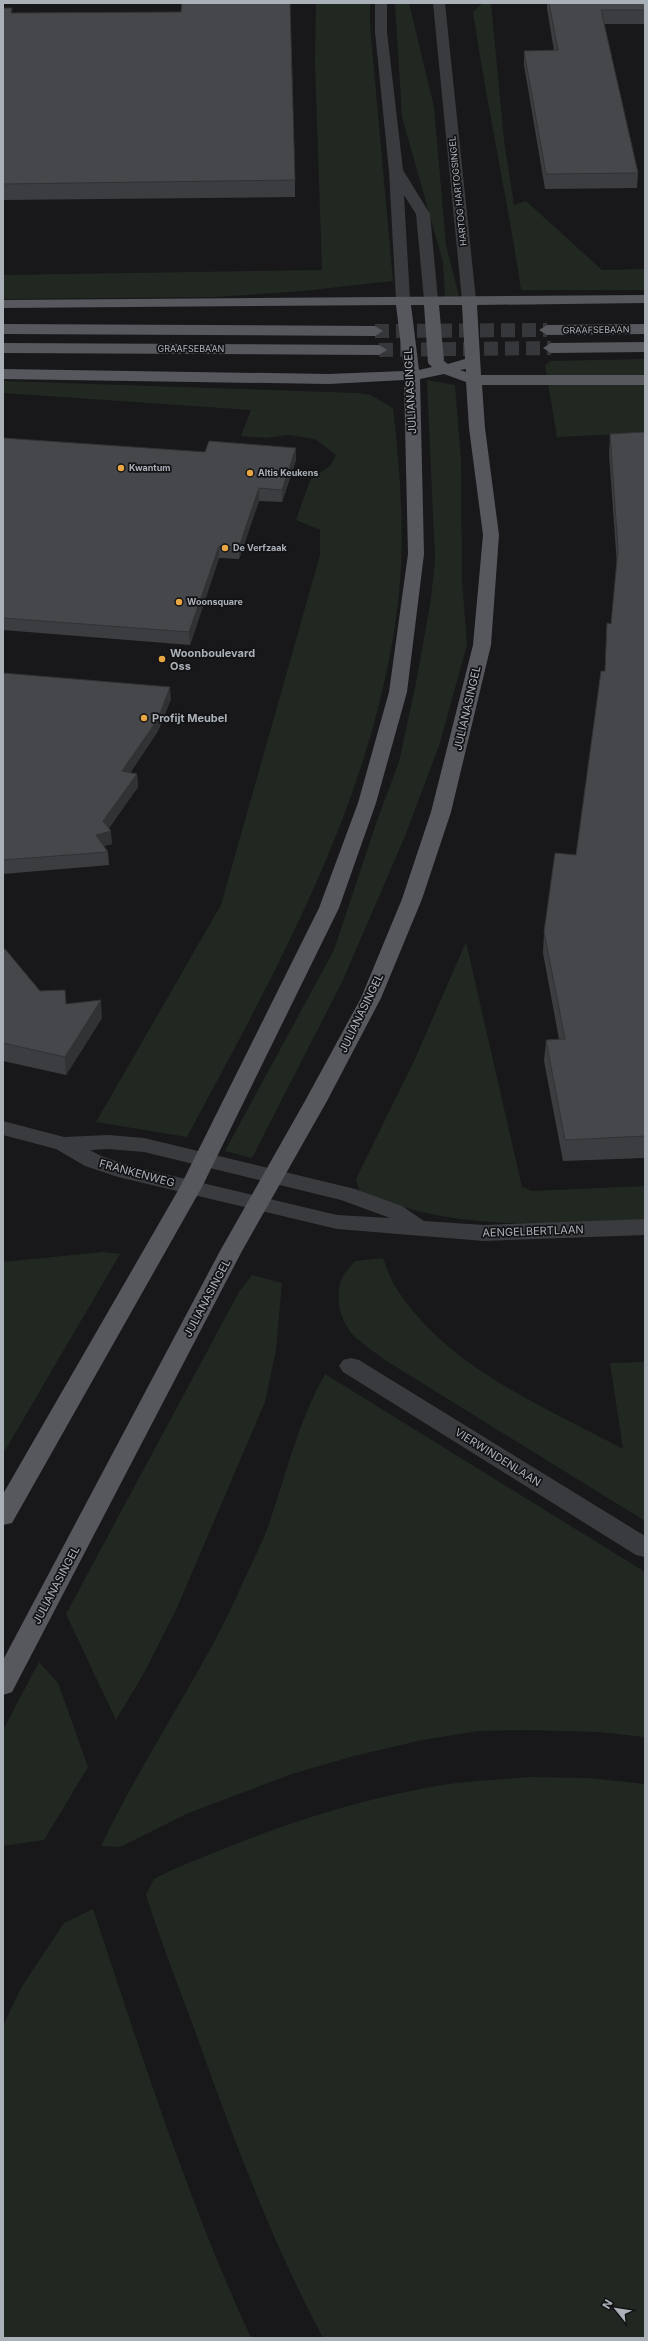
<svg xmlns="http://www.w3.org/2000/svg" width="648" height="2341" font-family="Inter,sans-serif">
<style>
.green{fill:#212821}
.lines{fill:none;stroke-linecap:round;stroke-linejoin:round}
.major-tunnel{stroke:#35373a;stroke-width:14;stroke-dasharray:14 7;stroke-linecap:butt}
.minor{fill:#3a3b3f;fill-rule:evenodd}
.major{fill:#56585e;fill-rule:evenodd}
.wall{fill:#3b3d40}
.shaded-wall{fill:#303234}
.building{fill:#45474a;stroke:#303234}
.poi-dot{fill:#e8a743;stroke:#131315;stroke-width:1.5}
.labels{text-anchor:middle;stroke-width:3.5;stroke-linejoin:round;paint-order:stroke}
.far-street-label{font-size:9px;fill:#abb1b9;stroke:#131315}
.far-poi-label{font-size:9px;font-weight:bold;fill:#abb1b9;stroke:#131315;text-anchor:start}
.street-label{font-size:11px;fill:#abb1b9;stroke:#131315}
.poi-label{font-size:11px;font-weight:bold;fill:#abb1b9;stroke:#131315;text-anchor:start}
</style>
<rect width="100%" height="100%" fill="#18181a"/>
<!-- green -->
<path class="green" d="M 316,3 L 370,3 L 370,26 L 393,281 L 303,291 L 216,297 L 3,299 L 3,275 L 322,270 L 315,63 Z
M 395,3 L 409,3 L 434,107 L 446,245 L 459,296 L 445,297 L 443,262 L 402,117 Z
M 483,3 L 491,3 L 504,140 L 514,205 L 526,201 L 602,270 L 645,269 L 645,290 L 521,290 C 507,197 487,105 473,12 Z
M 645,359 L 645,433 L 557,437 L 545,365 L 550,361 Z
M 427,380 L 455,385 L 461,460 L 462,581 L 467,645 L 439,746 L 403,841 L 342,982 L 252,1158 L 225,1151 L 334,950 L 377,821 L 399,762 L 416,683 L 431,599 L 435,559 Z
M 3,381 L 358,393 L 370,395 L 393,408 C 400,470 405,531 399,594 C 378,791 279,965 187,1137 L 96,1122 L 221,905 L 320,555 L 320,530 L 296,520 L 310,480 L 331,465 L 336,455 L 315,439 L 288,435 L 265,438 L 241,436 L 251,410 L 3,393 Z
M 466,942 L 522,1187 L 532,1191 L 645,1186 L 645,1219 C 548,1224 449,1233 359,1190 L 356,1179 L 415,1059 Z
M 103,1252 L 120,1254 L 3,1454 L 3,1262 Z
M 383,1258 C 387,1269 391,1281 398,1291 C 450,1369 543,1406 623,1449 L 610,1363 L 645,1362 L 645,1521 L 385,1360 C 376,1353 365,1346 356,1338 C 342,1325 335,1302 340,1284 C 342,1275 349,1268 355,1261 Z
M 252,1275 L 282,1283 L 276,1350 L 265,1402 L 176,1610 L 144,1673 L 116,1720 L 66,1614 L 239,1292 Z
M 325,1374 L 645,1572 L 645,1737 L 599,1732 L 526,1730 L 479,1731 L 422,1740 L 354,1756 L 292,1774 L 186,1814 L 120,1847 L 101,1846 C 142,1760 197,1682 237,1596 C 247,1572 260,1549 269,1524 C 286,1474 299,1420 325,1374 Z
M 39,1662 L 58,1683 L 88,1767 L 44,1840 L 3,1846 L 3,1730 Z
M 530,1777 L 589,1778 L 645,1784 L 645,2338 L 323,2338 C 273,2244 236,2145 200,2045 C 182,1995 162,1945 146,1895 L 154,1879 L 172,1870 C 259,1833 337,1804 431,1787 C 463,1781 497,1780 530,1777 Z
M 93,1909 C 141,2053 187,2199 251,2338 L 3,2338 L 3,2026 L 21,1988 L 64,1923 Z"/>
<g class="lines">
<!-- major-tunnel -->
<path class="major-tunnel" d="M 375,331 L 547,330
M 379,350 L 551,348"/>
<!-- minor -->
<path class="minor" d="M 375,3 L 387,3 L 387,32 L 403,170 L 430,214 L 438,300 L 431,304 L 424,300 L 416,214 L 404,195 L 410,300 L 403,304 L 396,300 L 389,171 L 375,32 Z
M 433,3 L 445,3 L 476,300 L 469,304 L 462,300 Z
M 3,1121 L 64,1137 L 108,1135 L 144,1138 L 355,1189 L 402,1206 L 424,1221 L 484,1225 L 645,1219 L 645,1235 L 484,1241 L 337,1229 L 118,1177 L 85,1166 L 56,1149 L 3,1135 ZM 108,1149 L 144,1152 L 341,1200 L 390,1218 L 337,1215 L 131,1166 L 101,1156 L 90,1150 Z
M 351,1358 L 359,1360 L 645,1536 L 645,1557 L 636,1555 L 343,1372 L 339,1366 L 343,1360 Z"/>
<!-- major -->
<path class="major" d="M 645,295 L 645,303 L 477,305 L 481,375 L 645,375 L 645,385 L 482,385 L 485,428 L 499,535 L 491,645 L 451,812 L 422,899 L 381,998 L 327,1101 L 242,1251 L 12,1692 L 3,1695 L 3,1660 L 220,1251 L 305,1101 L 361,998 L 402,899 L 431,812 L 473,645 L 483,535 L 469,428 L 466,382 L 444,374 L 420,379 L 424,554 L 407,692 L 376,803 L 339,908 L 202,1187 L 12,1523 L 3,1525 L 3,1494 L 180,1187 L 319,908 L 358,803 L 389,692 L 408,554 L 404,380 L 329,384 L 3,379 L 3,369 L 329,374 L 404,371 L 396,305 L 3,308 L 3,300 ZM 411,305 L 424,305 L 428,363 L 432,367 L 419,370 ZM 439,305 L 462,305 L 465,359 L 448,364 L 444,361 ZM 466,369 L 466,372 L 460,370 Z
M 3,324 L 375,326 L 383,331 L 375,336 L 3,334 Z
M 645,324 L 645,334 L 547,335 L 539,330 L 547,325 Z
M 645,342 L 645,352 L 551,353 L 543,348 L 551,343 Z
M 3,343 L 379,345 L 387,350 L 379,355 L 3,353 Z"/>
</g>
<!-- wall -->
<path class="wall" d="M 547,3 L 645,3 L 645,24 L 604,24 L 638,173 L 637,188 L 545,189 L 524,65 L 524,51 L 554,51 L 547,8 Z
M 3,8 L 12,8 L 12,13 L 295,180 L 295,197 L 3,200 Z
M 645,432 L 645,1158 L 563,1161 L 544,1061 L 546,1040 L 559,1039 L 543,953 L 544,932 L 576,855 L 605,671 L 607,623 L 611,624 L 617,565 L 609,453 L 610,434 Z
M 3,438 L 296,460 L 282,502 L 259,501 L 239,559 L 219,558 L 190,645 L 3,630 Z
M 3,673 L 171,699 L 158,731 L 130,773 L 137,774 L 138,787 L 109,828 L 112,844 L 104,846 L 108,852 L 109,865 L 3,874 Z
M 3,950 L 40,991 L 66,1004 L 102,1018 L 66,1075 L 3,1061 Z"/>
<!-- shaded-wall -->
<path class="shaded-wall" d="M 296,448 L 296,460 L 282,502 L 282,490 Z
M 259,488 L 259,501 L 239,559 L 239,547 Z
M 219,546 L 219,558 L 190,645 L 189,632 Z
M 170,687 L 171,699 L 158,731 L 123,784 L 122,771 Z
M 137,774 L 138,787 L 105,832 L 111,831 L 112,844 L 96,848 L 96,835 L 103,821 Z
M 101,1000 L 102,1018 L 66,1075 L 65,1057 Z"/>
<!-- building -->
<path class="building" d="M 182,3 L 290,3 L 295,180 L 3,184 L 3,8 L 12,8 L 11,13 L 181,12 Z
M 549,3 L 645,3 L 645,10 L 601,10 L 638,173 L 546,174 L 524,51 L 558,50 Z
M 645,432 L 645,1136 L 565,1140 L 546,1040 L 565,1039 L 544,932 L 555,853 L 576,855 L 601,671 L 605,671 L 607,623 L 611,624 L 618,549 L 610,434 Z
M 3,438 L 205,452 L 209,441 L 296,448 L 282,490 L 259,488 L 239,547 L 219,546 L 189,632 L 3,618 Z
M 3,673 L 170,687 L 158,719 L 122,771 L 137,774 L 103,821 L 111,831 L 96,835 L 108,852 L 3,860 Z
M 5,949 L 40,991 L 65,990 L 66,1004 L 101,1000 L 65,1057 L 3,1043 L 3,950 Z"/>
<!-- markers -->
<g class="poi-dot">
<circle cx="121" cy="468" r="4"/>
<circle cx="250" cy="473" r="4"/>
<circle cx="225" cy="548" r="4"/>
<circle cx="179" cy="602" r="4"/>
<circle cx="162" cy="659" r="4"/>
<circle cx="144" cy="718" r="4"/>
</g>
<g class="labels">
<!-- far-street labels -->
<g class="far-street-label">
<text transform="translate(458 191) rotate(-96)" y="3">HARTOG HARTOGSINGEL</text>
<text transform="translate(596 330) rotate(-1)" y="3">GRAAFSEBAAN</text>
<text x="191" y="352">GRAAFSEBAAN</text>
</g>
<!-- far-poi labels -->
<g class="far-poi-label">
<text x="129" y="471">Kwantum</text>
<text x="258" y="476">Altis Keukens</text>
<text x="233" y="551">De Verfzaak</text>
<text x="187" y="605">Woonsquare</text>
</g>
<!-- street labels -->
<g class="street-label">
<text transform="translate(410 391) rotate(-93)" y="4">JULIANASINGEL</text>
<text transform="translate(467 708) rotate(-77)" y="4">JULIANASINGEL</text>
<text transform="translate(361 1013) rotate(-64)" y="4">JULIANASINGEL</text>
<text transform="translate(137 1173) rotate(15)" y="4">FRANKENWEG</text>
<text transform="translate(533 1231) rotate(-2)" y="4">AENGELBERTLAAN</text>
<text transform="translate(207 1298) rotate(-62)" y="4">JULIANASINGEL</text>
<text transform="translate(498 1457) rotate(32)" y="4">VIERWINDENLAAN</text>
<text transform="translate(56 1585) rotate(-62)" y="4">JULIANASINGEL</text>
</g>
<!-- poi labels -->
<g class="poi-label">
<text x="170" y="657">Woonboulevard<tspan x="170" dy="13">Oss</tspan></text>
<text x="152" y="722">Profijt Meubel</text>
</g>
</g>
<!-- border -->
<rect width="648" height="2341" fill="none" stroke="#abb1b9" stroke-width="8"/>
<!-- north arrow -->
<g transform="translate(616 2309) rotate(300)" stroke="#131315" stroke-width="3" paint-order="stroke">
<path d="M0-3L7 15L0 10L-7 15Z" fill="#abb1b9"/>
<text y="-6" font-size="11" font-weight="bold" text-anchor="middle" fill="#abb1b9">N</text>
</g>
</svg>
